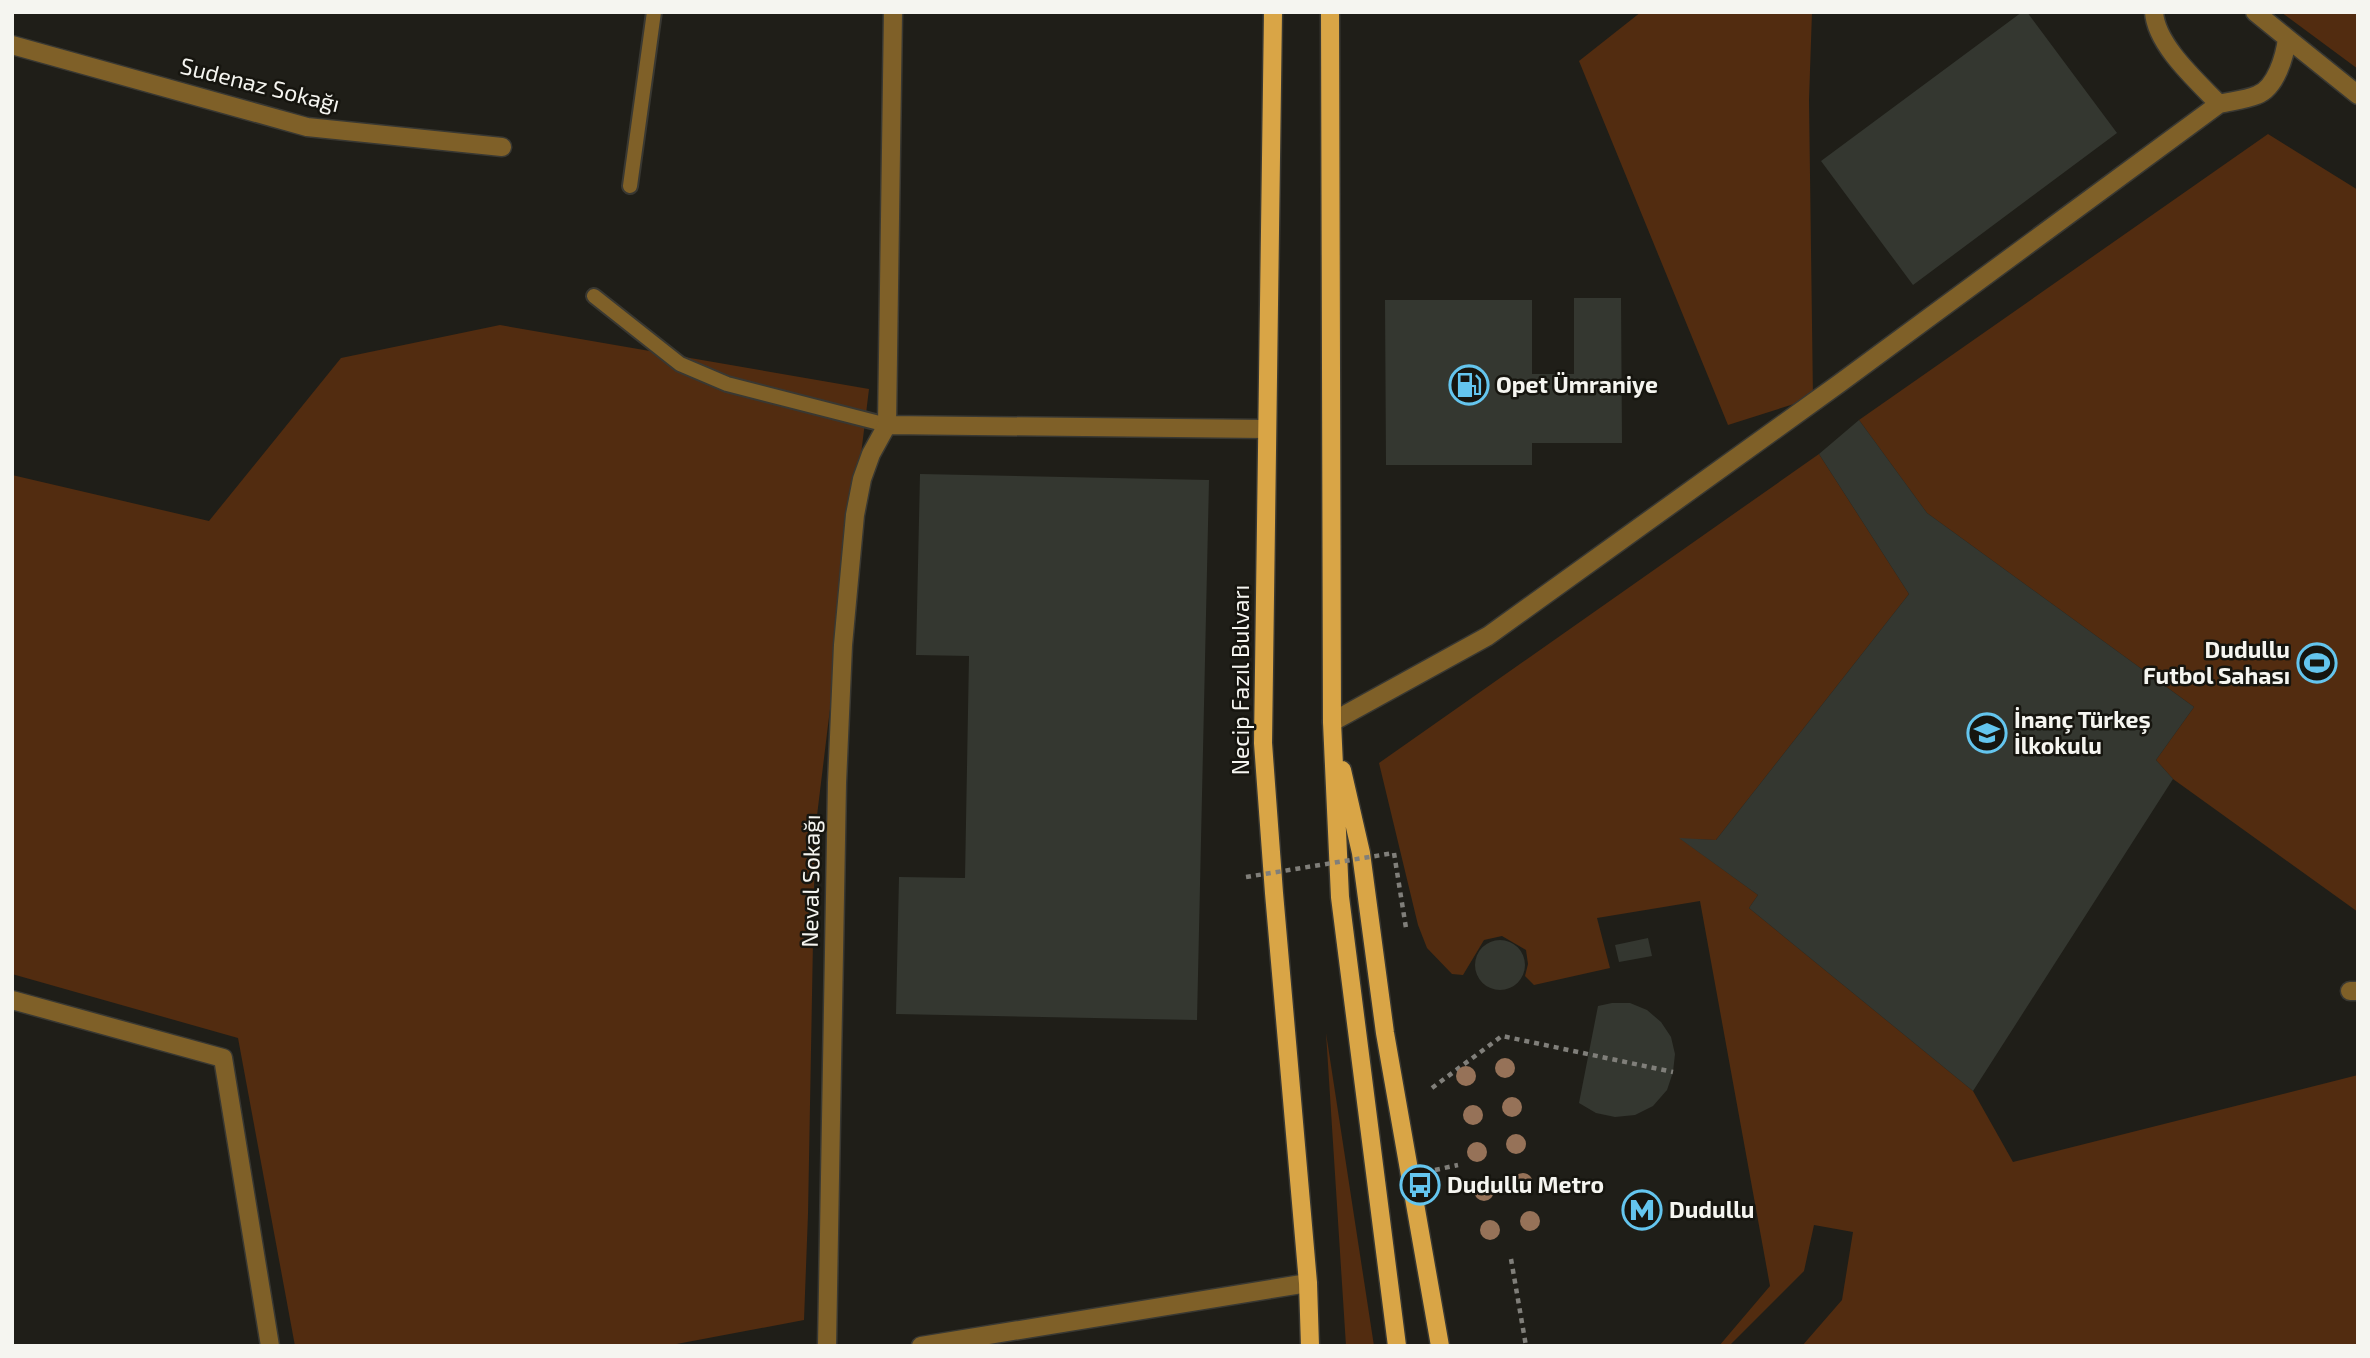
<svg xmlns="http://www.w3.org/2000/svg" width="2370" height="1358" font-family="'Exo 2',sans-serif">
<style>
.green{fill:#522c10}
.building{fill:#343730}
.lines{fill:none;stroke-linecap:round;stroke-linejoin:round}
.lane-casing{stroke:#393832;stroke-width:18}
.street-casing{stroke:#393832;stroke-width:21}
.primary-casing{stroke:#393832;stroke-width:21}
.path{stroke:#807f7a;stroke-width:4.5;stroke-dasharray:5 5;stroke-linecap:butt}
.lane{stroke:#7f6028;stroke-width:14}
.street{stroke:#7f6028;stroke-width:18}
.primary{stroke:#d9a546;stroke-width:18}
.path-bridge{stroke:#807f7a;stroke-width:4.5;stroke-dasharray:5 5;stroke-linecap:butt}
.tree{fill:#967258}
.labels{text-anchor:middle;stroke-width:5;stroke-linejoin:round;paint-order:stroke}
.street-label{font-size:23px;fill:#f5f5f0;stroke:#16150f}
.poi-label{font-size:23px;font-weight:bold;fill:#f5f5f0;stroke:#16150f;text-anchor:start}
</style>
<rect width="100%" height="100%" fill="#1f1e18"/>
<!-- green -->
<path class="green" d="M 1641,12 L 1812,12 L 1809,100 L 1813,398 L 1728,425 L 1579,61 Z
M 2281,12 L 2358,12 L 2358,69 Z
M 2268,134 L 2358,190 L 2358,912 L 2173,779 L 2156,760 L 2194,707 L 1927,513 L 1859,420 Z
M 500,325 L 869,389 L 815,832 L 808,1214 L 804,1320 L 666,1346 L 295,1346 L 238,1038 L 12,974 L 12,475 L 209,521 L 341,358 Z
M 1819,454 L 1909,594 L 1716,840 L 1681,839 L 1758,895 L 1749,908 L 1973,1091 L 2013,1162 L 2358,1075 L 2358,1346 L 1802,1346 L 1842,1300 L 1853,1232 L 1814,1225 L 1804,1271 L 1729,1346 L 1719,1346 L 1770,1286 L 1700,901 L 1597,918 L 1610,968 L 1534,985 L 1525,976 L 1528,964 L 1526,950 L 1502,936 L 1484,940 L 1463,975 L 1452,974 L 1427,948 L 1418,925 L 1379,763 Z
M 1326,1033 L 1374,1346 L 1346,1346 Z"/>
<!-- building -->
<path class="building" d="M 2022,12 L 2027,12 L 2117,133 L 1913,285 L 1821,161 Z
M 1574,298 L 1621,298 L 1622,443 L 1532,443 L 1532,465 L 1386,465 L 1385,300 L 1532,300 L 1532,374 L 1574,374 Z
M 1859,420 L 1927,513 L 2194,707 L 2156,760 L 2173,779 L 1973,1091 L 1749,908 L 1758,895 L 1679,838 L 1716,840 L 1909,594 L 1819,454 Z
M 920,474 L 1209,480 L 1197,1020 L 896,1014 L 899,877 L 965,878 L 969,656 L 916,655 Z
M 1648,938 L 1652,956 L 1619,962 L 1615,945 Z
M1475 965a25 25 0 1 1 50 0a25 25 0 1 1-50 0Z
M 1612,1003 L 1630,1003 L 1647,1010 L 1661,1022 L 1671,1037 L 1675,1054 L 1673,1072 L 1667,1090 L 1653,1106 L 1635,1115 L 1615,1117 L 1596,1113 L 1579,1103 L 1598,1006 Z"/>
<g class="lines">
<!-- lane casing -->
<g class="lane-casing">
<path id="lane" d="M 630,186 L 654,12
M 594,296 L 680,364 L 727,384 L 887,425"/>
</g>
<!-- street casing -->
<g class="street-casing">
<path id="street" d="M 2154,12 C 2156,45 2197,81 2219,104
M 2287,38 L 2358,95
M 12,45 L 307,127 L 502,147
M 887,425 L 1266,429
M 1332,722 L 1488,636 L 1840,383 L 2219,104 C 2231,101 2245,100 2257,95 C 2276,88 2285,56 2287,38 L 2255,12
M 2350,991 L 2358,991
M 12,1000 L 223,1058 L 270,1346
M 827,1346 L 837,783 L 843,645 L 855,515 L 862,479 L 871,454 L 887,425 L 893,12
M 921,1346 L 1308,1283"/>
</g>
<!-- primary casing -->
<g class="primary-casing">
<path id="primary" d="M 1273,12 L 1263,743 L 1274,893 L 1308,1283 L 1310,1346
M 1330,12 L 1332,722 L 1340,897 L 1397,1346
M 1342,770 L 1361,853 L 1385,1033 L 1440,1346"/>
</g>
<!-- path -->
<path class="path" d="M 1394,853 L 1406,928
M 1432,1088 L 1502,1036 L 1673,1072
M 1435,1170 L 1458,1165
M 1511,1259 L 1526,1346"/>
<!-- lane -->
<use href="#lane" class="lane"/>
<!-- street -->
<use href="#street" class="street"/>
<!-- primary -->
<use href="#primary" class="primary"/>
<!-- path-bridge -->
<path class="path-bridge" d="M 1246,877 L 1394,853"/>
</g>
<!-- trees -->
<g class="tree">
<circle cx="1505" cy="1068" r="10"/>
<circle cx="1466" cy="1076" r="10"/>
<circle cx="1512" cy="1107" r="10"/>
<circle cx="1473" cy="1115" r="10"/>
<circle cx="1516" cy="1144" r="10"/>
<circle cx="1477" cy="1152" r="10"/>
<circle cx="1523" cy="1183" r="10"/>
<circle cx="1484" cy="1191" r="10"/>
<circle cx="1530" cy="1221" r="10"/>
<circle cx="1490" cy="1230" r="10"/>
</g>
<!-- icons -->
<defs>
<g id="fuel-ring" transform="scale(2.0125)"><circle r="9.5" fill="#16150f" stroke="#64c5ee" stroke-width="1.5"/><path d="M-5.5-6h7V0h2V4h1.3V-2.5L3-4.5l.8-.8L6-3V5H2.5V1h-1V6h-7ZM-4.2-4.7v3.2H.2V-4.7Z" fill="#64c5ee"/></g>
<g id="stadium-ring" transform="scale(2.0125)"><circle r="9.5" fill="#16150f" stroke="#64c5ee" stroke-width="1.5"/><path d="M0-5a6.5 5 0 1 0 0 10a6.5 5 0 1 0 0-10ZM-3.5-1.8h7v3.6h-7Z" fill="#64c5ee"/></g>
<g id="school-ring" transform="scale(2.0125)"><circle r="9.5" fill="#16150f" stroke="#64c5ee" stroke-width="1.5"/><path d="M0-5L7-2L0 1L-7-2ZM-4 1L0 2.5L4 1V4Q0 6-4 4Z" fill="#64c5ee"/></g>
<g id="bus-ring" transform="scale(2.0125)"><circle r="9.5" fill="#16150f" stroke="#64c5ee" stroke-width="1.5"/><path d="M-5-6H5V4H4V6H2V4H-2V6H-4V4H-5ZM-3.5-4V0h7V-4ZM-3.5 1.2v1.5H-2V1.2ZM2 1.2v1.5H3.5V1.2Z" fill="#64c5ee"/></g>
<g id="metro-ring" transform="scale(2.0125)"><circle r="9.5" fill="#16150f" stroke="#64c5ee" stroke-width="1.5"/><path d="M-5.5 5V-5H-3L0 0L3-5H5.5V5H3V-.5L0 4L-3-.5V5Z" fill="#64c5ee"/></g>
</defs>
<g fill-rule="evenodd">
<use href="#fuel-ring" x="1469" y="385"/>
<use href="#stadium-ring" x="2317" y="663"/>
<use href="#school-ring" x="1987" y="733"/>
<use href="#bus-ring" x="1420" y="1185"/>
<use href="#metro-ring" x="1642" y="1210"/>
</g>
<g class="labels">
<!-- street labels -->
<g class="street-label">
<text transform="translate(260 85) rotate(14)" y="8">Sudenaz Sokağı</text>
<text transform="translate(1241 680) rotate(-90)" y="8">Necip Fazıl Bulvarı</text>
<text transform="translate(811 881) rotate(-89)" y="8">Neval Sokağı</text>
</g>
<!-- poi labels -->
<g class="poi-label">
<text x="1496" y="393">Opet Ümraniye</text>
<text x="2290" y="658" text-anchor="end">Dudullu<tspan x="2290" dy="26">Futbol Sahası</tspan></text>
<text x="2014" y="728">İnanç Türkeş<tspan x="2014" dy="26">İlkokulu</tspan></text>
<text x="1447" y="1193">Dudullu Metro</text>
<text x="1669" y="1218">Dudullu</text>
</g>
</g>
<!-- border -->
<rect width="2370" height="1358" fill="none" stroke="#f5f5f0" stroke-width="28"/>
</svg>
